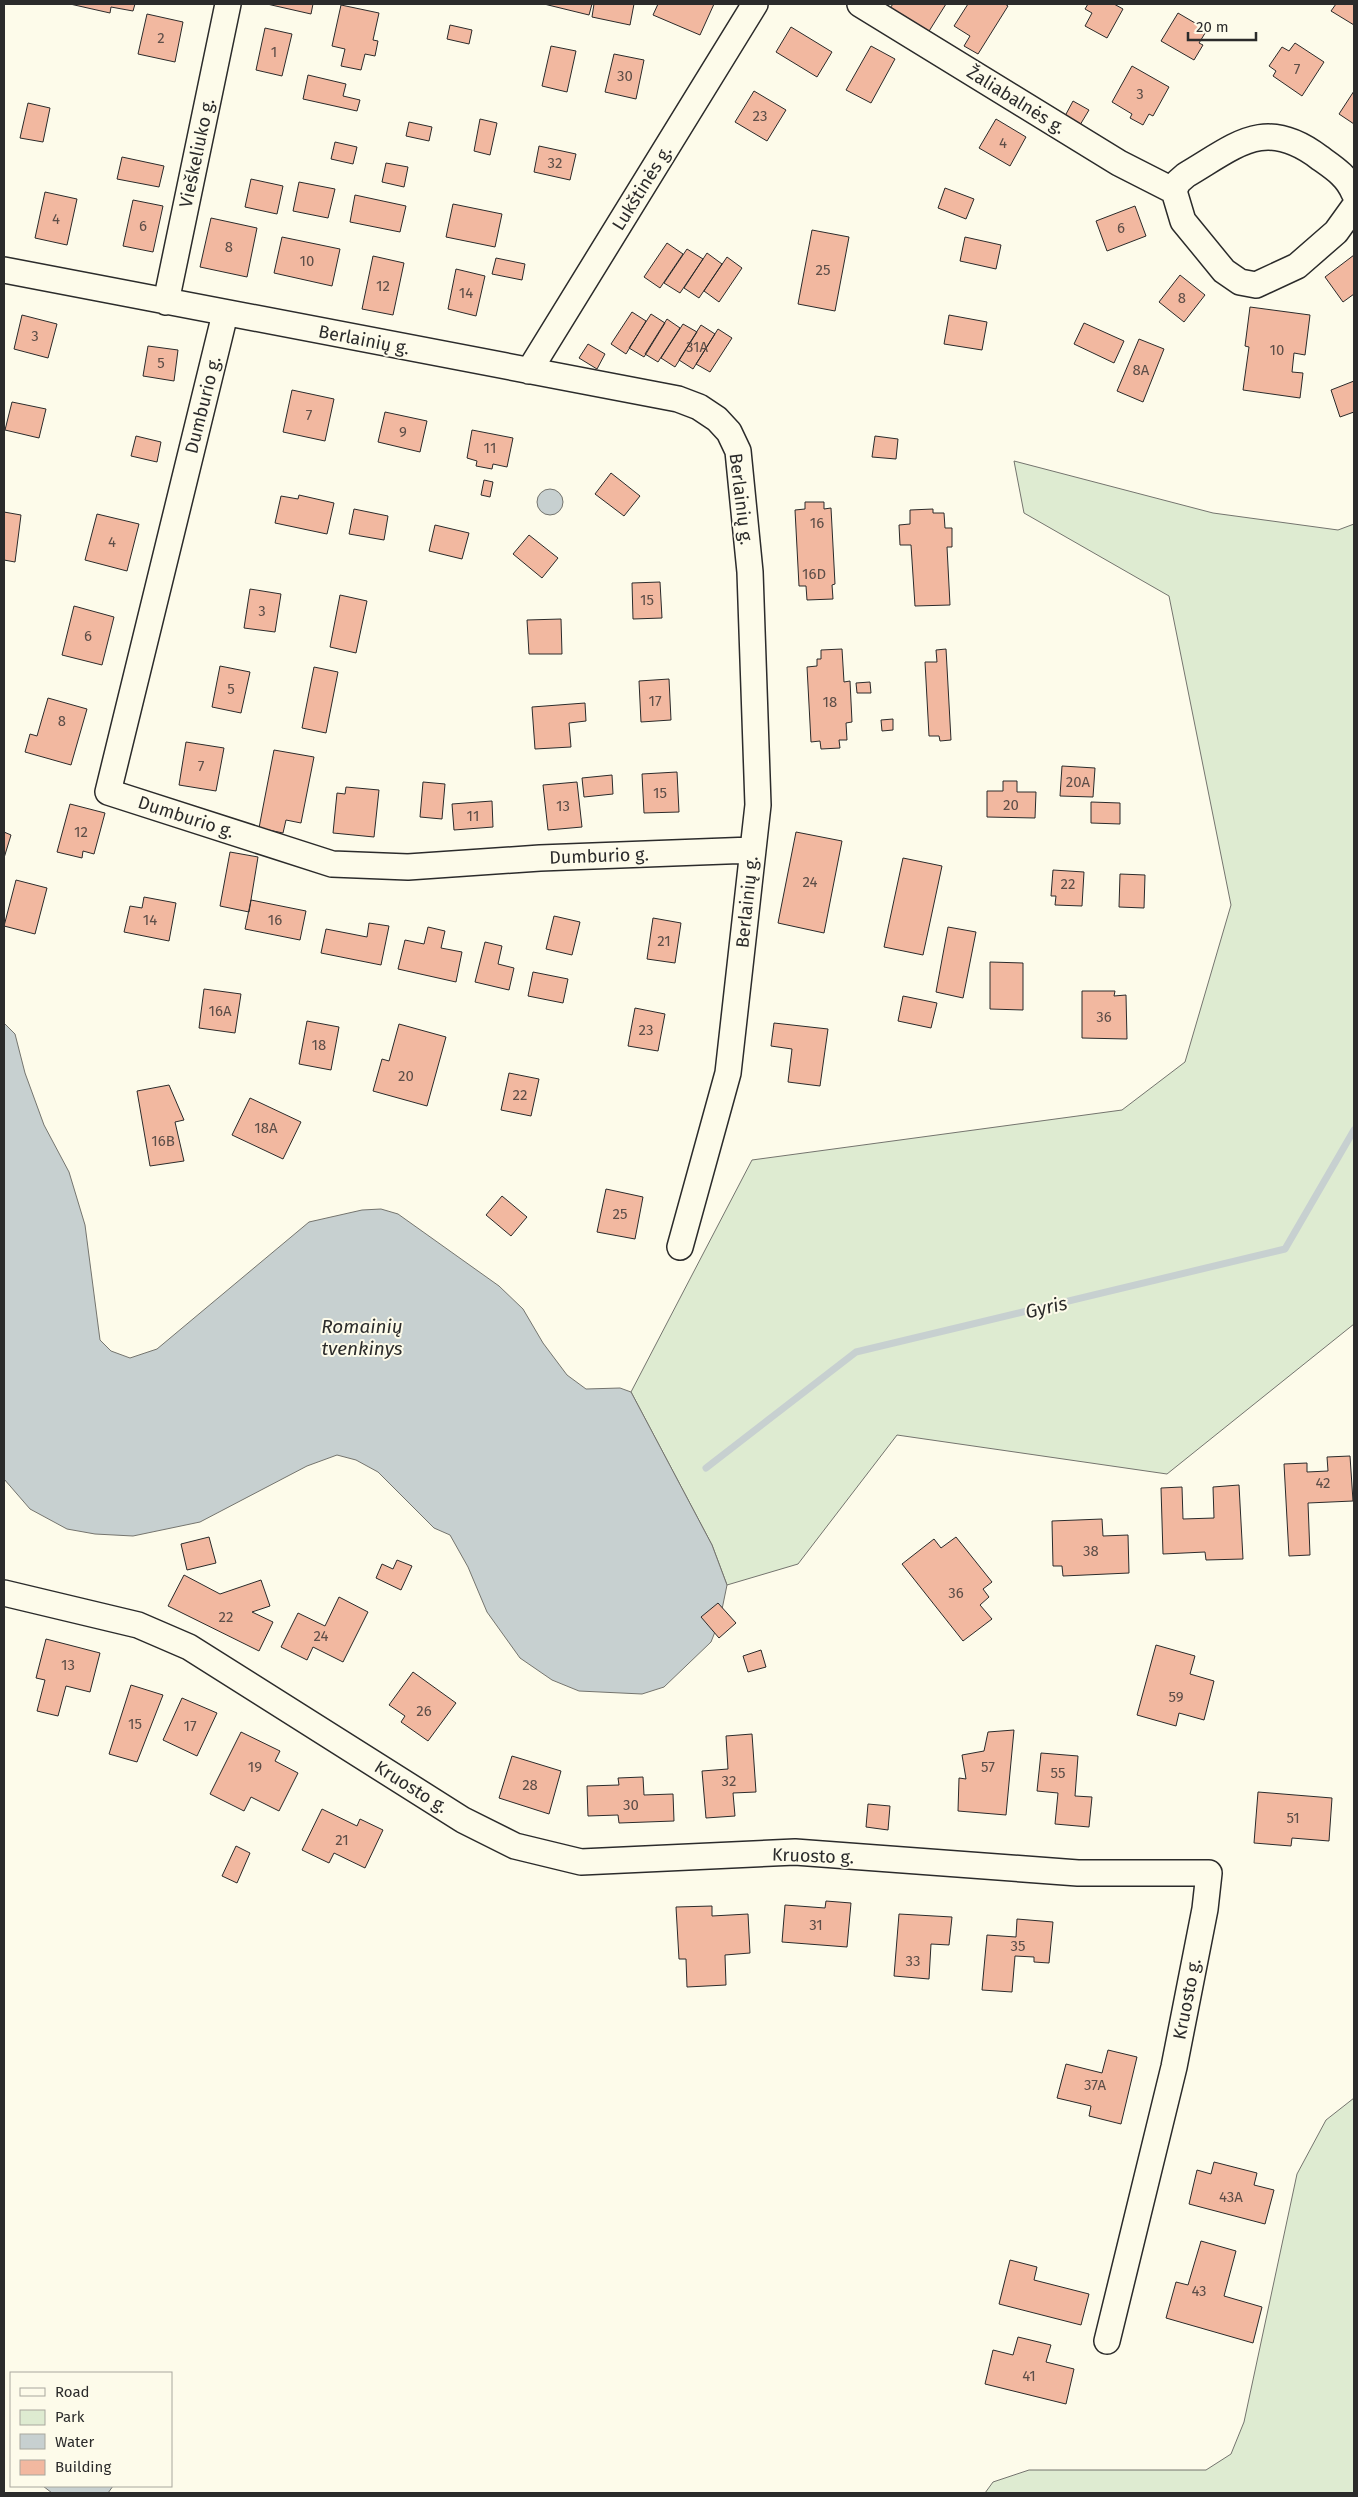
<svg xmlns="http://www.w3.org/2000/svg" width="1358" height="2497" font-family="'Fira Sans',sans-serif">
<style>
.green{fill:#deebd1;stroke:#74746e}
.water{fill:#c7d0d0;stroke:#74746e}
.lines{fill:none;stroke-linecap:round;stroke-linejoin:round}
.stream{stroke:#c7d0d0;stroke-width:7}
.building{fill:#f2b8a0;stroke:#2b2b2b}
.minor-casing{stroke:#2b2b2b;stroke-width:28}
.minor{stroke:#fdfbea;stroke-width:25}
.labels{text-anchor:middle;stroke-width:4;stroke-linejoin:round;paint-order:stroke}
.number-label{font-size:15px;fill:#5d4e48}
.street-label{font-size:18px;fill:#2b2b2b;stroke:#fdfbea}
.water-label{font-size:19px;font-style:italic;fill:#2b2b2b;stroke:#fdfbea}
</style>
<rect width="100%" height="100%" fill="#fdfbea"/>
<!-- green -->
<path class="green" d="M 1014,461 L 1213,513 L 1338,530 L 1354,524 L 1354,1324 L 1167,1474 L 897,1435 L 798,1564 L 727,1585 L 712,1545 L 631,1392 L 752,1160 L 1122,1110 L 1185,1062 L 1231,905 L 1169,596 L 1024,513 Z
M 1354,2098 L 1354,2493 L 985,2493 L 993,2482 L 1029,2470 L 1206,2470 L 1231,2454 L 1244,2422 L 1297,2174 L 1326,2120 Z"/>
<!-- water -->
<path class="water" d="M537 502a13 13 0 1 1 26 0a13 13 0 1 1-26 0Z
M 4,1023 L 15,1034 L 25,1073 L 44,1125 L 69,1172 L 85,1225 L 100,1340 L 111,1351 L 130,1358 L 157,1349 L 309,1222 L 362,1210 L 381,1209 L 398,1214 L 499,1286 L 523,1309 L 543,1343 L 567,1375 L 586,1389 L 620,1388 L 631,1392 L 712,1545 L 727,1585 L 720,1619 L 711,1642 L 664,1687 L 642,1694 L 579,1691 L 552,1680 L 520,1658 L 487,1612 L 468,1567 L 450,1535 L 434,1528 L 378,1472 L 356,1460 L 337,1455 L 307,1466 L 200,1522 L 133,1536 L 95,1534 L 67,1529 L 30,1509 L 4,1479 Z
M 43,2486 L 113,2486 L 108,2493 L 52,2493 Z"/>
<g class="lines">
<!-- stream -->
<path class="stream" d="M 706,1468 L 856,1352 L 1285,1249 L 1354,1130"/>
</g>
<!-- building -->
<path class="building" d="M 70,4 L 135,4 L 133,11 L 111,7 L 110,13 Z
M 267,4 L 313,4 L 311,14 Z
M 544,4 L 592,4 L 589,15 Z
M 594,4 L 634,4 L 630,25 L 592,17 Z
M 658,4 L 714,4 L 700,35 L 653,15 Z
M 893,4 L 946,4 L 926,36 L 887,12 Z
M 968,4 L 1005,4 L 1008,6 L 978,54 L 964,46 L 970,36 L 954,26 Z
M 1088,4 L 1114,4 L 1123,9 L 1107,38 L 1085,26 L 1092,13 L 1085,9 Z
M 1336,4 L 1354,4 L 1354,25 L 1331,11 Z
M 341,5 L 379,13 L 373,40 L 378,41 L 375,56 L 365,54 L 361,70 L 341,66 L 345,49 L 332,46 Z
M 1178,13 L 1207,30 L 1199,43 L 1203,45 L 1194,60 L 1161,41 Z
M 147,14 L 183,22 L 175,62 L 138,54 Z
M 450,25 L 472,30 L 469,44 L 447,39 Z
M 791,27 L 832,52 L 817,77 L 776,52 Z
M 265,28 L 292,34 L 282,76 L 256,70 Z
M 1295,43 L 1324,62 L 1302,96 L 1273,76 L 1276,71 L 1269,66 L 1282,47 L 1289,51 Z
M 551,46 L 576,51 L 567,92 L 542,86 Z
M 871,46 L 895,59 L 871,103 L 846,90 Z
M 614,54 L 644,60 L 636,99 L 605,92 Z
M 1132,66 L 1169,87 L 1153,116 L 1149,114 L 1143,125 L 1130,118 L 1132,114 L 1112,102 Z
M 308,75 L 346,84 L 343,96 L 360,100 L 357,111 L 303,99 Z
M 754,91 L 786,110 L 767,141 L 735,122 Z
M 1354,91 L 1354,124 L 1339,114 Z
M 1073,101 L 1089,110 L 1080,125 L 1065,116 Z
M 28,103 L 50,108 L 43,142 L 20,138 Z
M 480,119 L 497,123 L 490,155 L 474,151 Z
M 996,119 L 1026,137 L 1010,166 L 979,148 Z
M 409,122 L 432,127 L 429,141 L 406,136 Z
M 335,142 L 357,147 L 353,164 L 331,159 Z
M 539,146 L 576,154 L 570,180 L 534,172 Z
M 122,157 L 164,166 L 159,187 L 117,179 Z
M 386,163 L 408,167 L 404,187 L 382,182 Z
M 251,179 L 283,186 L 277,214 L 245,207 Z
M 299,182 L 335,189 L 328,218 L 293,211 Z
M 945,188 L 974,199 L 966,219 L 938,208 Z
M 45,192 L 77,199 L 67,245 L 35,238 Z
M 355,195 L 406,206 L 400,232 L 350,222 Z
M 133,200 L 163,206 L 153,252 L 123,246 Z
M 453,204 L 502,214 L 495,247 L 446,237 Z
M 1135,206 L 1146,236 L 1107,251 L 1096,221 Z
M 211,218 L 257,228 L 247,277 L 200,267 Z
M 812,230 L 849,237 L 835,311 L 798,304 Z
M 282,237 L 340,249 L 332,286 L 274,273 Z
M 965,237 L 1001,245 L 996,269 L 960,261 Z
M 667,243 L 683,254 L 660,288 L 644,277 Z
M 687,249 L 703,259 L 680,293 L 664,283 Z
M 707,253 L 722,264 L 699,298 L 684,288 Z
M 1354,255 L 1354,294 L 1343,302 L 1325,277 Z
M 373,256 L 404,263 L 393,315 L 362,309 Z
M 727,257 L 742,268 L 719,302 L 704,291 Z
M 496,258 L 525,264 L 522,280 L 492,274 Z
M 456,269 L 485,276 L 476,316 L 448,309 Z
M 1180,275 L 1205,295 L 1184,322 L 1159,302 Z
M 1250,307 L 1310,315 L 1305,355 L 1294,353 L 1292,372 L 1303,373 L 1300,398 L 1243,390 L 1249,347 L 1245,346 Z
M 632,312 L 646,321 L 626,354 L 611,344 Z
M 651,314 L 665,323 L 644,357 L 629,348 Z
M 22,315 L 57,324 L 48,358 L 14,349 Z
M 949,315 L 987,322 L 982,350 L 944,344 Z
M 667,319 L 680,328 L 658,362 L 645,354 Z
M 1084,323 L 1124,341 L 1114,363 L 1074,344 Z
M 683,324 L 697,332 L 675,367 L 661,358 Z
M 701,325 L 715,334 L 693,369 L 679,360 Z
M 718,329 L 732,338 L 710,372 L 696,364 Z
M 1139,339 L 1164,349 L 1143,402 L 1117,391 Z
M 588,344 L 605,354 L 597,369 L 579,358 Z
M 148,346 L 178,350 L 174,381 L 143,376 Z
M 1354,381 L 1354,412 L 1340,417 L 1331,390 Z
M 292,390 L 334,399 L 325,441 L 283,432 Z
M 12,402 L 46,409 L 39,438 L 5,430 Z
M 385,412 L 427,421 L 420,452 L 378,442 Z
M 472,430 L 513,438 L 507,467 L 493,464 L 492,469 L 476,466 L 477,461 L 467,458 Z
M 136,436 L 161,442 L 157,462 L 131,456 Z
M 875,436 L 898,439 L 896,459 L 872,457 Z
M 611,473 L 640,496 L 624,516 L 595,494 Z
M 484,480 L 493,482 L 490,497 L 481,495 Z
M 299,495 L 334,503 L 327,534 L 275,523 L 281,496 L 298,499 Z
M 805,502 L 824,502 L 824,509 L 831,508 L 835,584 L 832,585 L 833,599 L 807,600 L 806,586 L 799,586 L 795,510 L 805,509 Z
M 354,509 L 388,516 L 384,540 L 349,534 Z
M 933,509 L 933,513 L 944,513 L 945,528 L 952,528 L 952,547 L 947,547 L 950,605 L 915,606 L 911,545 L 900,545 L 899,525 L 910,524 L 910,510 Z
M 4,512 L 21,515 L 15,562 L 4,560 Z
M 97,514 L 139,524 L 127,571 L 85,560 Z
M 435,525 L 469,533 L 462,559 L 429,551 Z
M 529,535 L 558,558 L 542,578 L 513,554 Z
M 660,582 L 662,618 L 633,619 L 632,583 Z
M 250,589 L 281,594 L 275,632 L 244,628 Z
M 340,595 L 367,601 L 356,653 L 330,647 Z
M 74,606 L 114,617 L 102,665 L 62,655 Z
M 561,619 L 562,654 L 529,654 L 527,620 Z
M 842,649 L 844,682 L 850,681 L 852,722 L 846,723 L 847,740 L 839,740 L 840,748 L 821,749 L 820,741 L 811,742 L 807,667 L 817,666 L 817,659 L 821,659 L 821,650 Z
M 946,649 L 951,740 L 940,741 L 939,736 L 929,736 L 925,662 L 937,662 L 936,650 Z
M 220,666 L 250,672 L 241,713 L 212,707 Z
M 314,667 L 338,672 L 326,733 L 302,728 Z
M 669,679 L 671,720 L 641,722 L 639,681 Z
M 870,682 L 871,693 L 857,693 L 856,683 Z
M 48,698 L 87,709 L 71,765 L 25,752 L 30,734 L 37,736 Z
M 585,703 L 586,721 L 569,723 L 571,747 L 535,749 L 532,707 Z
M 893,719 L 893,730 L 882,731 L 881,720 Z
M 186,742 L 224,748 L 216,791 L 179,785 Z
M 274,750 L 314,757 L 301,823 L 286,820 L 283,833 L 259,828 Z
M 1062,766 L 1095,768 L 1093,797 L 1060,796 Z
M 677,772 L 679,812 L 644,813 L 642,774 Z
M 612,775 L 613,794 L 584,797 L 582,778 Z
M 1003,781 L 1017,781 L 1017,792 L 1036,792 L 1035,818 L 987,817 L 987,791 L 1003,791 Z
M 423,782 L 445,784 L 442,819 L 420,817 Z
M 577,782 L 582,827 L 548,830 L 543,785 Z
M 346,787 L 379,790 L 374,837 L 333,833 L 337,793 L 345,794 Z
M 492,801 L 493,827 L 454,830 L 452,804 Z
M 1091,802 L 1120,803 L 1120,824 L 1091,823 Z
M 70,804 L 105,813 L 94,854 L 83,851 L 82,858 L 57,852 Z
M 4,832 L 11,835 L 4,858 Z
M 796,832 L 842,841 L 824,933 L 778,923 Z
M 230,852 L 258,857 L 249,912 L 220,906 Z
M 903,858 L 942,866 L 923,955 L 884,947 Z
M 1053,870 L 1084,872 L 1082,906 L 1055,905 L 1056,896 L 1051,896 Z
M 1120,874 L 1145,875 L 1144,908 L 1119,907 Z
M 16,880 L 47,888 L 35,934 L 4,926 Z
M 144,897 L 176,903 L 169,941 L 124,932 L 130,906 L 142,908 Z
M 251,900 L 306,911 L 300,940 L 245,929 Z
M 554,916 L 580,922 L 572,955 L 546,949 Z
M 653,918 L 681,923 L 675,963 L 647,959 Z
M 369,923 L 389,926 L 381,965 L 321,953 L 326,929 L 367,937 Z
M 428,927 L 445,931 L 441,948 L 462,952 L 456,982 L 398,969 L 405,940 L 424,944 Z
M 948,927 L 976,932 L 963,998 L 936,992 Z
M 485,942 L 502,946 L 498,964 L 514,968 L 509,990 L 475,982 Z
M 990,962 L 1023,963 L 1023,1010 L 990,1009 Z
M 533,972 L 568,979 L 563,1003 L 528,996 Z
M 204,989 L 241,994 L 235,1033 L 199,1028 Z
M 1082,991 L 1115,991 L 1114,996 L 1126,995 L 1127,1039 L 1082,1038 Z
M 903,996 L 937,1003 L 931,1028 L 898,1021 Z
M 635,1008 L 665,1014 L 658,1051 L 628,1046 Z
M 307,1021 L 339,1027 L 331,1070 L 299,1064 Z
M 774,1023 L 828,1029 L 820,1086 L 788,1082 L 792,1049 L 771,1046 Z
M 399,1024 L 446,1037 L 427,1106 L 373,1091 L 382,1059 L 389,1061 Z
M 509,1073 L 539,1079 L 531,1116 L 501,1110 Z
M 169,1085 L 184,1120 L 175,1122 L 184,1161 L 150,1166 L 137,1091 Z
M 250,1098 L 301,1122 L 283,1159 L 232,1135 Z
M 606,1189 L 643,1197 L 635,1239 L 597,1232 Z
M 502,1196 L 527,1217 L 511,1236 L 486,1215 Z
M 1350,1456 L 1353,1501 L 1308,1503 L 1310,1555 L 1289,1556 L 1284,1464 L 1307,1463 L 1307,1472 L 1328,1471 L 1327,1457 Z
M 1239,1485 L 1243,1559 L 1206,1560 L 1205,1552 L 1163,1554 L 1161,1488 L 1182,1487 L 1183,1519 L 1214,1518 L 1213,1487 Z
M 1102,1519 L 1103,1536 L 1128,1535 L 1129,1573 L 1063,1576 L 1062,1566 L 1053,1566 L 1052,1521 Z
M 209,1537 L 216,1563 L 187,1570 L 181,1544 Z
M 956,1537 L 992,1582 L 983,1589 L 989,1597 L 980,1605 L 992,1619 L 963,1641 L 902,1564 L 934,1539 L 941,1548 Z
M 397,1560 L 412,1566 L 401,1590 L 376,1578 L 382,1564 L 393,1569 Z
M 184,1575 L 220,1594 L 261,1580 L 270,1606 L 252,1612 L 273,1622 L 259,1651 L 168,1606 Z
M 339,1597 L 368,1612 L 343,1662 L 313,1647 L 307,1660 L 281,1647 L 298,1613 L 325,1626 Z
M 718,1603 L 736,1623 L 719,1638 L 701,1617 Z
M 46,1639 L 100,1653 L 90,1692 L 66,1686 L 58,1716 L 37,1711 L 45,1680 L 36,1678 Z
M 1156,1645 L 1195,1656 L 1190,1674 L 1214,1681 L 1204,1720 L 1179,1713 L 1176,1726 L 1137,1715 Z
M 761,1650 L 766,1667 L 748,1672 L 743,1656 Z
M 413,1672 L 456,1703 L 428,1741 L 401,1722 L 405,1716 L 389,1705 Z
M 131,1685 L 163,1695 L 137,1762 L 109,1754 Z
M 182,1698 L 217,1713 L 197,1756 L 163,1740 Z
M 1014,1730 L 1006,1815 L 958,1811 L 959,1778 L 966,1779 L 962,1755 L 984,1751 L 988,1732 Z
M 241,1732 L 280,1751 L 275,1761 L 298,1773 L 279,1811 L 251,1797 L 244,1811 L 210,1794 Z
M 752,1734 L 756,1792 L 733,1793 L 735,1816 L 706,1818 L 702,1771 L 728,1769 L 726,1736 Z
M 1041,1753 L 1078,1756 L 1075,1796 L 1092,1797 L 1089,1827 L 1055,1824 L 1058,1793 L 1037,1791 Z
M 512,1756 L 561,1771 L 549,1814 L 499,1798 Z
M 643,1777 L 644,1795 L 673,1794 L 674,1821 L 619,1823 L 618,1815 L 588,1816 L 587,1786 L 619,1785 L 618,1778 Z
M 1258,1792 L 1332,1798 L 1329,1841 L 1292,1838 L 1291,1846 L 1254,1843 Z
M 868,1804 L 890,1806 L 888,1830 L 866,1827 Z
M 322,1809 L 357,1826 L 360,1819 L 383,1830 L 365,1868 L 334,1853 L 329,1863 L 302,1850 Z
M 236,1846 L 250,1853 L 237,1883 L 222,1876 Z
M 826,1901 L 851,1903 L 847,1947 L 782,1942 L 785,1905 L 825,1908 Z
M 712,1906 L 712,1916 L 748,1914 L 750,1953 L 725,1955 L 726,1985 L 687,1987 L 686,1959 L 679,1959 L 676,1907 Z
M 899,1914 L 952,1917 L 949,1945 L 931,1944 L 929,1979 L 894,1976 Z
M 1017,1919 L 1053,1922 L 1049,1963 L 1034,1962 L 1034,1957 L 1015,1956 L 1012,1992 L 982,1990 L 987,1935 L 1016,1937 Z
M 1108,2050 L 1137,2057 L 1121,2124 L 1089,2116 L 1091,2106 L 1057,2098 L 1066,2064 L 1102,2073 Z
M 1214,2162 L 1257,2173 L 1254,2185 L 1274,2190 L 1265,2224 L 1189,2204 L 1197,2170 L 1211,2174 Z
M 1201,2241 L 1236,2251 L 1224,2296 L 1262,2307 L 1253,2343 L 1166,2318 L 1176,2282 L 1188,2285 Z
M 1010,2260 L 1037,2267 L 1034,2280 L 1089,2294 L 1081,2325 L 999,2304 Z
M 1018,2337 L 1051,2345 L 1046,2362 L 1074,2369 L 1066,2404 L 985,2384 L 993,2350 L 1013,2355 Z"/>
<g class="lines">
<!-- minor casing -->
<g class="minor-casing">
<path id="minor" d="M 860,4 L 1119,163 L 1174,191
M 1354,193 C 1347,176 1334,168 1320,158 C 1265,116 1237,145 1186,175 L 1178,182 L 1174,191 L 1183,221 L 1224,271 L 1240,282 L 1256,285 L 1297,266 L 1336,232 L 1354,207
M 4,270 L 678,399 L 699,407 L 717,419 L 729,432 L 738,451 L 750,572 L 758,805 L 728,1073 L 680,1247
M 166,302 L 228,4
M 225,314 L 108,792 L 332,864 L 408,867 L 540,858 L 752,850
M 529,371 L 755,4
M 4,1593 L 138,1625 L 189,1647 L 463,1820 L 515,1846 L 581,1862 L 795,1852 L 1078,1873 L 1209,1873 L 1205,1909 L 1174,2067 L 1107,2341"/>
</g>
<!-- minor -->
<use href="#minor" class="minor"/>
</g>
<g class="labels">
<!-- number labels -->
<g class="number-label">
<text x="161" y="43">2</text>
<text x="274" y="57">1</text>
<text x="1297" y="74">7</text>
<text x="625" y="81">30</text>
<text x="1140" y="99">3</text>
<text x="760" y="121">23</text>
<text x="1003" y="148">4</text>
<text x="555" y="168">32</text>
<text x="56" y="224">4</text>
<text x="143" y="231">6</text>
<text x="1121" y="233">6</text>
<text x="229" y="252">8</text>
<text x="307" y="266">10</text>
<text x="823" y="275">25</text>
<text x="383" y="291">12</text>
<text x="466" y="298">14</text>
<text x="1182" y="303">8</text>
<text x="35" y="341">3</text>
<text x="697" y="352">31A</text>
<text x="1277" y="355">10</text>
<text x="161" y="368">5</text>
<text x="1141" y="375">8A</text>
<text x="309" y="420">7</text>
<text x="403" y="437">9</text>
<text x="490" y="453">11</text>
<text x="817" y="528">16</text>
<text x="112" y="547">4</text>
<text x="814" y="579">16D</text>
<text x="647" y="605">15</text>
<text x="262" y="616">3</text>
<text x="88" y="641">6</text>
<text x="231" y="694">5</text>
<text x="655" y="706">17</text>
<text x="830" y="707">18</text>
<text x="62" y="726">8</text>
<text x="201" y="771">7</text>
<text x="1078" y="787">20A</text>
<text x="660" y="798">15</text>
<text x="1011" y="810">20</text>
<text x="563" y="811">13</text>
<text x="473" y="821">11</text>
<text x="81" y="837">12</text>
<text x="810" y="887">24</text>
<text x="1068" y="889">22</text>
<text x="150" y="925">14</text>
<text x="275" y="925">16</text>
<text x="664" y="946">21</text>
<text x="220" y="1016">16A</text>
<text x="1104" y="1022">36</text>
<text x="646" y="1035">23</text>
<text x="319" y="1050">18</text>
<text x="406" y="1081">20</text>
<text x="520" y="1100">22</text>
<text x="266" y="1133">18A</text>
<text x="163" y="1146">16B</text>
<text x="620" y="1219">25</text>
<text x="1323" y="1488">42</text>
<text x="1091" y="1556">38</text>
<text x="956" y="1598">36</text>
<text x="226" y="1622">22</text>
<text x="321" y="1641">24</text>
<text x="68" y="1670">13</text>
<text x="1176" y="1702">59</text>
<text x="424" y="1716">26</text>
<text x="135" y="1729">15</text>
<text x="190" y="1731">17</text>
<text x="255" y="1772">19</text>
<text x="988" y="1772">57</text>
<text x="1058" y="1778">55</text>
<text x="729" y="1786">32</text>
<text x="530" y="1790">28</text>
<text x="631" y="1810">30</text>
<text x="1293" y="1823">51</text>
<text x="342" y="1845">21</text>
<text x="816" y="1930">31</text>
<text x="1018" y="1951">35</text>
<text x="913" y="1966">33</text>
<text x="1095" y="2090">37A</text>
<text x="1231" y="2202">43A</text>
<text x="1199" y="2296">43</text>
<text x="1029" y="2381">41</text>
</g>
<!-- street labels -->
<g class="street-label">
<text transform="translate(1016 100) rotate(32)" y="6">Žaliabalnės g.</text>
<text transform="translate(197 153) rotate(-78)" y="6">Vieškeliuko g.</text>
<text transform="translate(642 188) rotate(-58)" y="6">Lukštinės g.</text>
<text transform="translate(364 340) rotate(11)" y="6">Berlainių g.</text>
<text transform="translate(203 405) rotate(-76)" y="6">Dumburio g.</text>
<text transform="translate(741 499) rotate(83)" y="6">Berlainių g.</text>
<text transform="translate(186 817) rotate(18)" y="6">Dumburio g.</text>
<text transform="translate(599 856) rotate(-2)" y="6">Dumburio g.</text>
<text transform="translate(747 902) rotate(-84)" y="6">Berlainių g.</text>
<text transform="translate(411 1787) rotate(32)" y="6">Kruosto g.</text>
<text transform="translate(813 1856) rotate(2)" y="6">Kruosto g.</text>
<text transform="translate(1187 1999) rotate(-79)" y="6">Kruosto g.</text>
</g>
<!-- water labels -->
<g class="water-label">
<text transform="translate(1046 1307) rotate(-13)" y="7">Gyris</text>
<text x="362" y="1333">Romainių<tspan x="362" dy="22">tvenkinys</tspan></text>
</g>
</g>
<!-- border -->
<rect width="1358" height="2497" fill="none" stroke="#2b2b2b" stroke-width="10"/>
<!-- legend -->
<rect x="10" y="2372" width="162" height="115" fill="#fdfbea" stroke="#a9a89e"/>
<rect x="20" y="2388" width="25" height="8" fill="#fdfbea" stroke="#a9a89e"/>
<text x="55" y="2397" font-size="15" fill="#2b2b2b">Road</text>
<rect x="20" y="2410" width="25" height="15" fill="#deebd1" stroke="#a9a89e"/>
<text x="55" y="2422" font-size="15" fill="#2b2b2b">Park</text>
<rect x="20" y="2434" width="25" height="15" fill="#c7d0d0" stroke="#a9a89e"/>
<text x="55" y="2447" font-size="15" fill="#2b2b2b">Water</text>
<rect x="20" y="2460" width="25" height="15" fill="#f2b8a0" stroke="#a9a89e"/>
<text x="55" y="2472" font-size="15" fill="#2b2b2b">Building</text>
<!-- scale -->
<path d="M1188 32v8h68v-8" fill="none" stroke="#2b2b2b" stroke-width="2.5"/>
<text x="1196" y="32" font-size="15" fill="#2b2b2b" stroke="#fdfbea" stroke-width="4" paint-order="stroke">20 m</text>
</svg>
